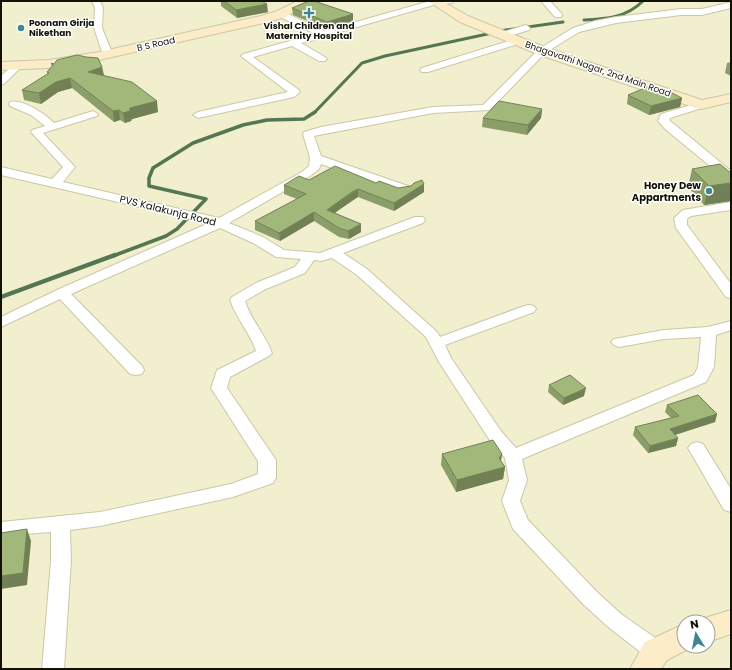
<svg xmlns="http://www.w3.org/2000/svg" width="732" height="670" font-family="Poppins,sans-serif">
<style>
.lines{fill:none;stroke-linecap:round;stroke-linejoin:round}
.stream-far2{stroke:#557652;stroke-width:3}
.stream-far1{stroke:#557652;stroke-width:3.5}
.stream{stroke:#557652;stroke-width:4.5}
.street-casing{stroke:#cac7a6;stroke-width:2}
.secondary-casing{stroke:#cac7a6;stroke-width:2}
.street{fill:#fff;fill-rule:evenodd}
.secondary{fill:#fcecc8;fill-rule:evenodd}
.wall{fill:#8b9e69}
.shaded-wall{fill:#718155}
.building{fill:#a2b87a;stroke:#718155}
.poi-dot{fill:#408790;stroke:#fff;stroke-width:1.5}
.labels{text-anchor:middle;stroke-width:3;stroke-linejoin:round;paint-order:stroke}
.far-poi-label{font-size:9px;font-weight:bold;fill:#121106;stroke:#fff;text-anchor:start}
.far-street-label{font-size:9px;fill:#121106;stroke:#fff}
.poi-label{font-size:10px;font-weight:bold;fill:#121106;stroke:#fff;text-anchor:end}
.street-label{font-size:10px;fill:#121106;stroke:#fff}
</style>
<rect width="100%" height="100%" fill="#f1efcd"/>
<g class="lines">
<!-- stream-far2 -->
<path class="stream-far2" d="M 584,20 C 606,19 626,18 643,1
M 499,31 L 563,22
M 314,113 L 362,63 L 385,56 L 492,33"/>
<!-- stream-far1 -->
<path class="stream-far1" d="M 113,256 L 166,236 L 177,229 L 206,199 L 149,186 L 149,178 L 153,168 L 193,143 L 243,125 L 267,120 L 304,119 L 315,112"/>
<!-- stream -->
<path class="stream" d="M 1,297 L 115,255"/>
<!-- street casing -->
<g class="street-casing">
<path id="street" d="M 92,1 L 100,1 L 103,8 L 102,28 L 113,55 L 111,57 L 105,57 L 103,55 L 94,28 L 95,8 Z
M 430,1 L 453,1 L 452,3 L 437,4 L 329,35 L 328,37 L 301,43 L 325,57 L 327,59 L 325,61 L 319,61 L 292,46 L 253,57 L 299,90 L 300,92 L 294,97 L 198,118 L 193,115 L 198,112 L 288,92 L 241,56 L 243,54 L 315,34 L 278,16 L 277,14 L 278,12 L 284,12 L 324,31 Z
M 541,1 L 550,1 L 561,13 L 562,15 L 561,17 L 555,17 Z
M 731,2 L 731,8 L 702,15 L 681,15 L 616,23 L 579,32 L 545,53 L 490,110 L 433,113 L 314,136 L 321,156 L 411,187 L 413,190 L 411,193 L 403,193 L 321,164 L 319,169 L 310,176 L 229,223 L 263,237 L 284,250 L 320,253 L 415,217 L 423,217 L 425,220 L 423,223 L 343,253 L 367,269 L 437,332 L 440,337 L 524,306 L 529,305 L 534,306 L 536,309 L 534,312 L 445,345 L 451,358 L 501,431 L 516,448 L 694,375 L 698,367 L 701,337 L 664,339 L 619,347 L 614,345 L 611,342 L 614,339 L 664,330 L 708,327 L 731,321 L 731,330 L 716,335 L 714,367 L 706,382 L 522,459 L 527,480 L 520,501 L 528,520 L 597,592 L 621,614 L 664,644 L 667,651 L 664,658 L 656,660 L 648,658 L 607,626 L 583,604 L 513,529 L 502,501 L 509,480 L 505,458 L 489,439 L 439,362 L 426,337 L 357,275 L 332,258 L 321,261 L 314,260 L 305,273 L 266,289 L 245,301 C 251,320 265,334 272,353 L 269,356 L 230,377 L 227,388 L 276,460 L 276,478 L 273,483 L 233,497 L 100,526 L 70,530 L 71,561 L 64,669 L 42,669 L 51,561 L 51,532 L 1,536 L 1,522 L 100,512 L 231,484 L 258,474 L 258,461 L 211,388 L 217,370 L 256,351 C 250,333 236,318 230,300 L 232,297 L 256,283 L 295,267 L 301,259 L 276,257 L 253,243 L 220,228 L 71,294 L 142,366 L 144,370 L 142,374 L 136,375 L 130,374 L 60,299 L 1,327 L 1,317 L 57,290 L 209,223 L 1,175 L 1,167 L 52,179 L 63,167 L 31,132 L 32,130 L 45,126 L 31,115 L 10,106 L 9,104 L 10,102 C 23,99 45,114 54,123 L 93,111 L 98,114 L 97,116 L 43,133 L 75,167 L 63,182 L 219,218 L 302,172 L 309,166 L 310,158 L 303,134 L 304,132 L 321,127 L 433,107 L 483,105 L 539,49 L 573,28 L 595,21 L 616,17 L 681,9 L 702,9 Z
M 526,25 L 530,28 L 529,30 L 503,38 L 499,35 L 500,33 Z
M 518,38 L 521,39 L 523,41 L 521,43 L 428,72 L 422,72 L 420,70 L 422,68 Z
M 17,63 L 20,64 L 22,66 L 4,84 L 1,85 L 1,76 L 14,64 Z
M 701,102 L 706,105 L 705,107 L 670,118 L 669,120 L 731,171 L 731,181 L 727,180 L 665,129 L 658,121 L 661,114 Z
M 731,202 L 731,210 L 691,216 L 687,219 L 687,225 L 731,284 L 731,298 L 726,297 L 676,228 L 674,218 L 683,210 Z
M 697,442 L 703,444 L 731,489 L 731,512 L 724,510 L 688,448 L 691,444 Z"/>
</g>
<!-- secondary casing -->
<g class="secondary-casing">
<path id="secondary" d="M 298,1 L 313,1 L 311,3 L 285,17 L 268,22 L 99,60 L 49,68 L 1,70 L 1,62 L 49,60 L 99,52 L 261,16 L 277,11 Z
M 428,1 L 442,1 L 468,16 L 547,48 L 702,100 L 731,94 L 731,102 L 701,109 L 696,108 L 537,54 L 460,22 Z
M 731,610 L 731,634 L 708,642 L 708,622 L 697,622 L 698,620 Z
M 684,624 L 684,646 L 694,646 L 667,660 L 661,669 L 630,669 L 645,642 Z"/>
</g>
<!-- street -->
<use href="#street" class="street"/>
<!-- secondary -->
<use href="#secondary" class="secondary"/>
</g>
<!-- wall -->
<path class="wall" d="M 221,1 L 262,1 L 268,12 L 237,18 L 221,6 Z
M 292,8 L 353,21 L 327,29 L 293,15 Z
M 731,62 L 731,76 L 725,73 L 727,63 Z
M 51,63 L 54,64 L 102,67 L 104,75 L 158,112 L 132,119 L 131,121 L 125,123 L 120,120 L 114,122 L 72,88 L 58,92 L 41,104 L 24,100 L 22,90 L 48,74 L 47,72 L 52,67 Z
M 628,95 L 682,98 L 680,107 L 649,115 L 627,104 Z
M 542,109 L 541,118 L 527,135 L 482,127 L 483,118 Z
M 692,169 L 731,173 L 731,201 L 704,205 L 688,187 Z
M 309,180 L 376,183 L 398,188 L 424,184 L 424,192 L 394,211 L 358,197 L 352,200 L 335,213 L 361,224 L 361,232 L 349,239 L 339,237 L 314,221 L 280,241 L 255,230 L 255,221 L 297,199 L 284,194 L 284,185 Z
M 549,385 L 584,396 L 563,405 L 548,392 Z
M 667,405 L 717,414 L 715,422 L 675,435 L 678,438 L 676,446 L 648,453 L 633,435 L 635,427 L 671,418 L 665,412 Z
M 442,454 L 502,454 L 501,461 L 505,467 L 503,479 L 456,492 L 441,465 Z"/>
<!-- shaded-wall -->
<path class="shaded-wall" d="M 267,4 L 268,12 L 237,18 L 236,10 Z
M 353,14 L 353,21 L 327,29 L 327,22 Z
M 102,67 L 104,77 L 88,72 Z
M 70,78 L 72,88 L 58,92 L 41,104 L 39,93 L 56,82 Z
M 682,98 L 680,107 L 649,115 L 651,106 Z
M 157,101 L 158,112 L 132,119 L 131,121 L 125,123 L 123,113 L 130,108 Z
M 542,109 L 541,118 L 527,135 L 528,125 Z
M 119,110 L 120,120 L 114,122 L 113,111 Z
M 731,183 L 731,201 L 704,205 L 709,186 Z
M 424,184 L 424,192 L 394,211 L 394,203 Z
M 358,189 L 358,197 L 327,218 L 327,210 Z
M 314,212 L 314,221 L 280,241 L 279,233 Z
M 361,224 L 361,232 L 349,239 L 348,231 Z
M 586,388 L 584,396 L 563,405 L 564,398 Z
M 717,414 L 715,422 L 668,437 L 670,429 Z
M 678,438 L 676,446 L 648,453 L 650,446 Z
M 502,454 L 500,465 L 505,467 L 503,479 L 456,492 L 457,480 L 499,458 Z
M 27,529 L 31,541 L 27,585 L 1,589 L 1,576 Z"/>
<!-- building -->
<path class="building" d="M 224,1 L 262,1 L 267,4 L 236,10 Z
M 309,1 L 314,1 L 353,14 L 327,22 L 292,8 Z
M 77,55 L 86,57 L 98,58 L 102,67 L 88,72 L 132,82 L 157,101 L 130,108 L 130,111 L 123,113 L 119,110 L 113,111 L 70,78 L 56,82 L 39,93 L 22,90 L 49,73 L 47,72 L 53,65 L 51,63 L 54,64 L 57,60 Z
M 652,85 L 668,91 L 682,98 L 651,106 L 628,95 Z
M 499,101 L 542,109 L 528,125 L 483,118 Z
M 720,164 L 731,173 L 731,183 L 709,186 L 692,169 Z
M 335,166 L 376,183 L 379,181 L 398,188 L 411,186 L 414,183 L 422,180 L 424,184 L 394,203 L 358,189 L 352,192 L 327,210 L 361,224 L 348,231 L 339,228 L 314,212 L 279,233 L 255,221 L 306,194 L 284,185 L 299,176 L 309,180 Z
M 570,375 L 586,388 L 564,398 L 549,385 Z
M 698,395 L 717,414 L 670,429 L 678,438 L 650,446 L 635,427 L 679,416 L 667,405 Z
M 493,440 L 502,454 L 499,458 L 505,467 L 457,480 L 442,454 Z
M 27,529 L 23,573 L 1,576 L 1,533 Z"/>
<!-- markers -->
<g class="poi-dot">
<path d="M307 7h4v4h4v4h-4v4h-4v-4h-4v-4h4z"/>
<circle cx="21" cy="28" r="4"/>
<circle cx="709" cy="191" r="4"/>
</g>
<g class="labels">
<!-- far-poi labels -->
<g class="far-poi-label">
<text x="29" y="26">Poonam Girija<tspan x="29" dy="10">Nikethan</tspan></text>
<text x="309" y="29" text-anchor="middle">Vishal Children and<tspan x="309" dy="10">Maternity Hospital</tspan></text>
</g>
<!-- far-street labels -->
<g class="far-street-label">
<text transform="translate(156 44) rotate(-13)" y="3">B S Road</text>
<text transform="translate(598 69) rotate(19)" y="3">Bhagavathi Nagar, 2nd Main Road</text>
</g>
<!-- poi labels -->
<g class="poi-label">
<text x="701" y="189">Honey Dew<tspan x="701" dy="12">Appartments</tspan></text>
</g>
<!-- street labels -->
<g class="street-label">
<text transform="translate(168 210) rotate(14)" y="4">PVS Kalakunja Road</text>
</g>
</g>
<!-- border -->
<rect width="732" height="670" fill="none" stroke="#121106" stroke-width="4"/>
<!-- north arrow -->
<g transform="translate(696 634) rotate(350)"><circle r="19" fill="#ffffff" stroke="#a0a09b"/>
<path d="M0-3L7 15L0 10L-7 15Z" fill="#408790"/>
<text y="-6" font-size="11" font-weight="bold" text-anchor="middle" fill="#121106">N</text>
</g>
</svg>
